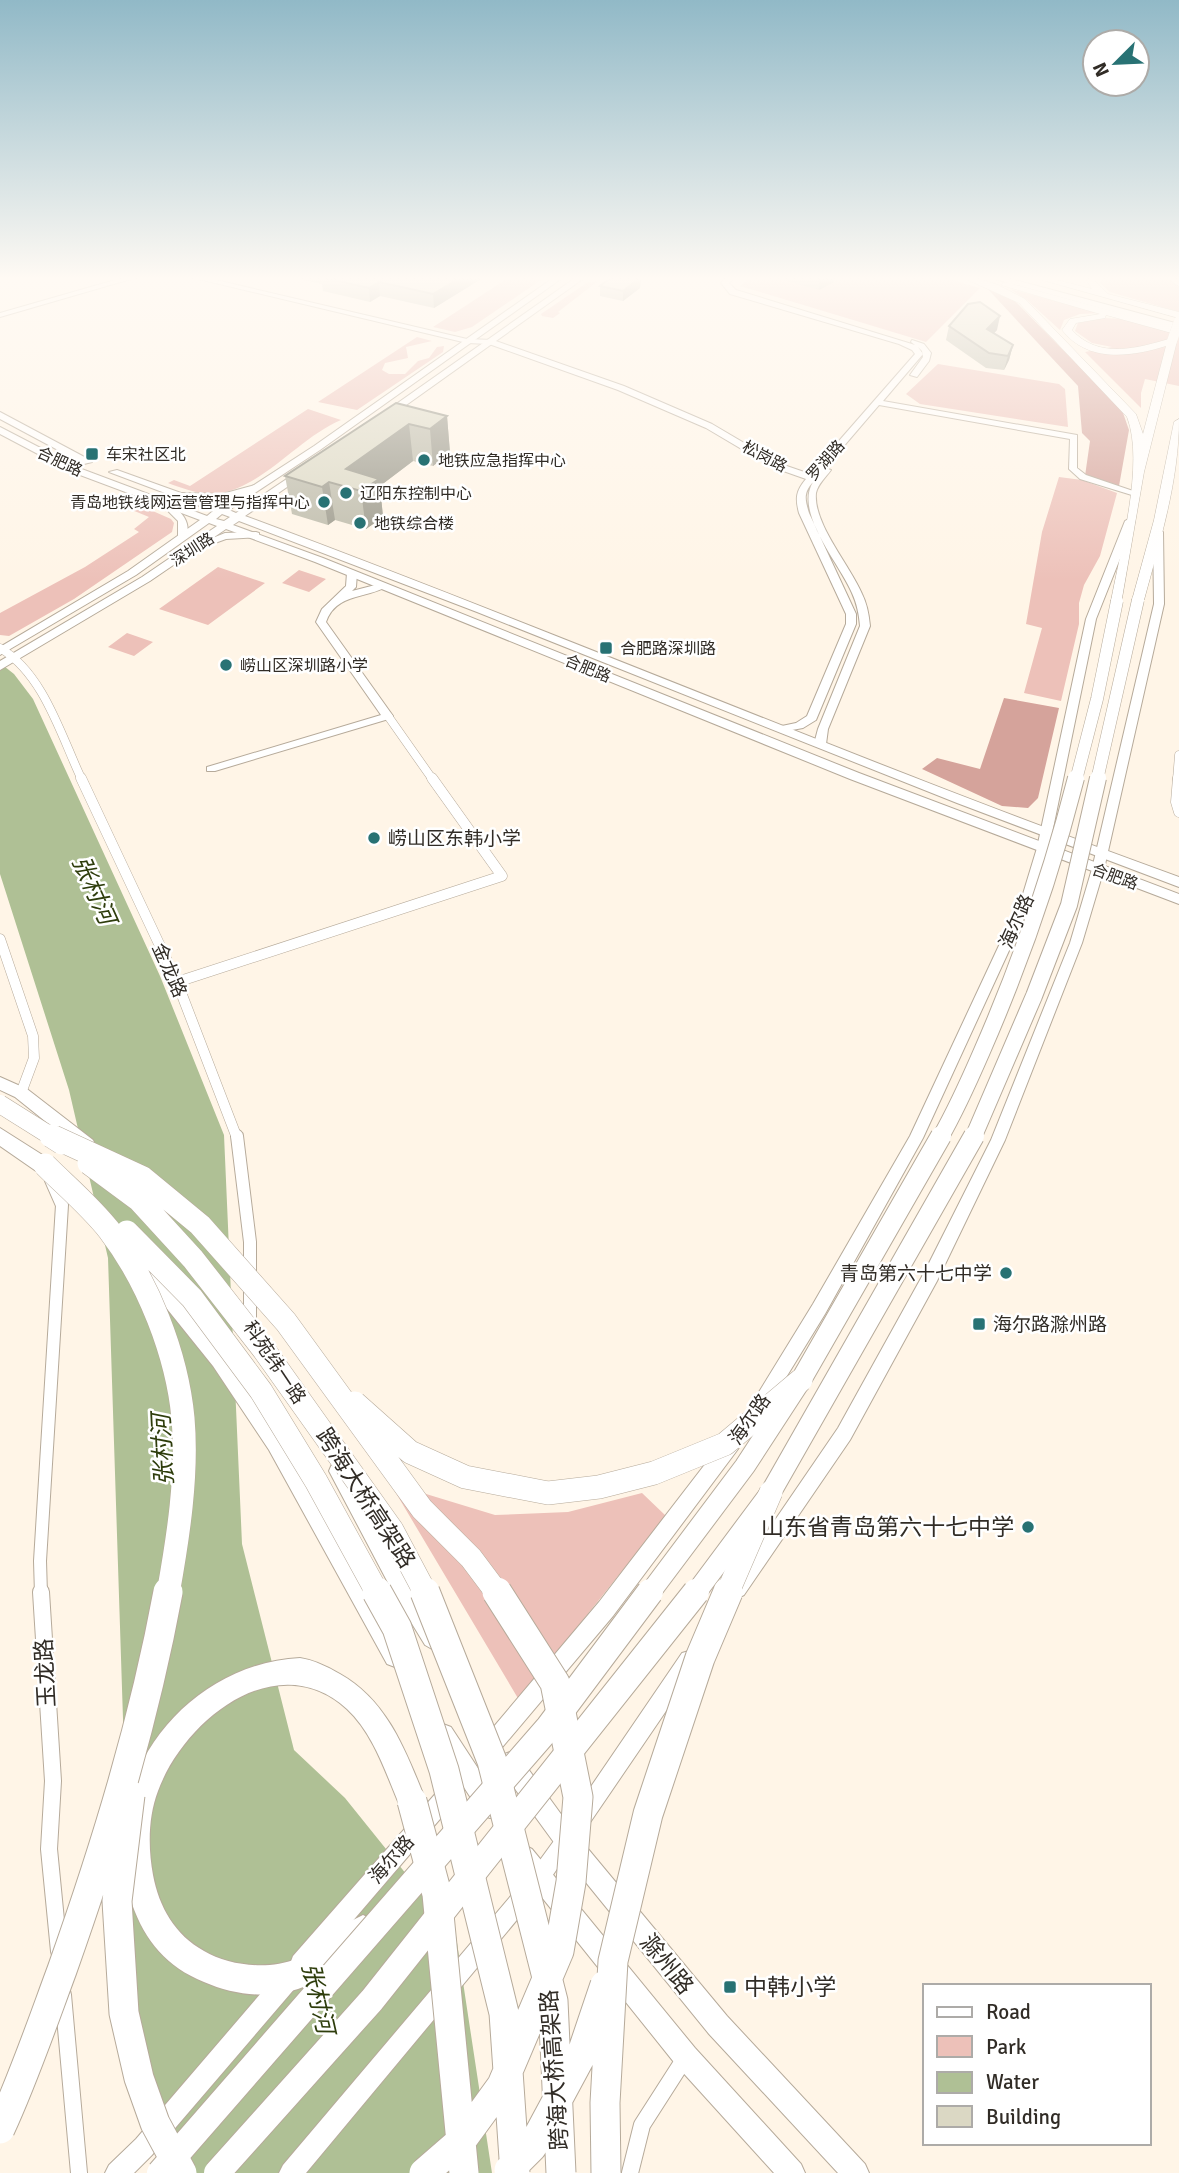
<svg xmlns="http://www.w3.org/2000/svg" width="1179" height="2173" font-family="Signika,'Noto Sans SC',sans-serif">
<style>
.green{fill:#edc1b9}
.forest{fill:#d5a39b}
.water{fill:#afc095}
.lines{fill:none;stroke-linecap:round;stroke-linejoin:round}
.minor-far3-casing{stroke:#b6aa9a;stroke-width:9}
.minor-far2-casing{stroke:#b6aa9a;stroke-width:11}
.minor-far1-casing{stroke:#b6aa9a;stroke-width:14}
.minor-casing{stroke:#b6aa9a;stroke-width:18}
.tertiary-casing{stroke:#b6aa9a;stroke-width:2}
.secondary-casing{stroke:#b6aa9a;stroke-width:2}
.primary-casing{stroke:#b6aa9a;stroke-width:1}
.trunk-casing{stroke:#b6aa9a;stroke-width:2}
.minor-far3{stroke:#fff;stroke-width:8}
.minor-far2{stroke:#fff;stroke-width:10}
.minor-far1{stroke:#fff;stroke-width:12}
.minor{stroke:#fff;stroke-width:16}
.tertiary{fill:#fff;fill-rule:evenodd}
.secondary{fill:#fff;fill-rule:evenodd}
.primary{fill:#fff;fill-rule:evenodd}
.trunk{fill:#fff;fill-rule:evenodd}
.primary-bridge-far4-casing{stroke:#b6aa9a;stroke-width:10;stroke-linecap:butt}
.primary-bridge-far3-casing{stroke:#b6aa9a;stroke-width:13;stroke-linecap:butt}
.primary-bridge-far2-casing{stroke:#b6aa9a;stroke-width:18;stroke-linecap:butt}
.primary-bridge-far1-casing{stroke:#b6aa9a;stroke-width:22;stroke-linecap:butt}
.primary-bridge-casing{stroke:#b6aa9a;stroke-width:28;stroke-linecap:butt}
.trunk-bridge-far2-casing{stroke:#b6aa9a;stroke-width:19;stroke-linecap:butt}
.trunk-bridge-far1-casing{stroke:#b6aa9a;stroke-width:24;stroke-linecap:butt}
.trunk-bridge-casing{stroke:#b6aa9a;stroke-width:31;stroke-linecap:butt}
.primary-bridge-far4{stroke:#fff;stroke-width:10}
.primary-bridge-far3{stroke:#fff;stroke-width:12}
.primary-bridge-far2{stroke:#fff;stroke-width:16}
.primary-bridge-far1{stroke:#fff;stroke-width:20}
.primary-bridge{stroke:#fff;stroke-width:26}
.trunk-bridge-far2{stroke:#fff;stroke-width:18}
.trunk-bridge-far1{stroke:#fff;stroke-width:23}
.trunk-bridge{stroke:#fff;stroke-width:29}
.wall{fill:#bcbaa9}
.shaded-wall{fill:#999789}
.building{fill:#dbd8c4;stroke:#999789;stroke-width:2}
.poi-dot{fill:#287274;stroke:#fff;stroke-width:2.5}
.labels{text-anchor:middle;stroke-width:5;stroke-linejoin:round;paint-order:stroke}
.far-poi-label{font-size:16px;fill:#312c26;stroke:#fff;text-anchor:start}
.far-street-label{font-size:16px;fill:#312c26;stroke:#fff}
.poi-label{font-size:19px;fill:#312c26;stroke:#fff;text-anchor:start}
.street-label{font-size:19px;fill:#312c26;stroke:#fff}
.near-street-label{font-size:23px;fill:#312c26;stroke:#fff}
.near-poi-label{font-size:23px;fill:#312c26;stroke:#fff;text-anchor:end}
.near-water-label{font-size:24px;font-style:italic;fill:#2e3d0c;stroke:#fff}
</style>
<rect width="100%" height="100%" fill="#fff5e7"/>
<!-- green -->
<path class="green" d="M 511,276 L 535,276 L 541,280 L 472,327 L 455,332 L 433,327 Z
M 752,276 L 939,276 L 980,288 L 926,342 L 740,286 Z
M 1103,276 L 1179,276 L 1179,312 L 1110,292 L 1100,283 Z
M 598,281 L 558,312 L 560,313 L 553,318 L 542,316 L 541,314 L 588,282 Z
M 1010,289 L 1100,313 L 1080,314 L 1064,320 L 1060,330 L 1027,300 Z
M 1104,318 L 1123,319 L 1179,334 L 1179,386 L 1145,379 L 1141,393 L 1141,408 L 1085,352 L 1112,347 L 1092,343 L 1075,331 L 1078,323 Z
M 417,337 L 432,341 L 406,347 L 408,358 L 385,363 L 382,370 L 389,374 L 405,374 L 418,361 L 429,358 L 437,347 L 444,346 L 443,352 L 357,410 L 318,402 Z
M 938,364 L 1059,384 L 1065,389 L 1068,427 L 920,404 L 906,394 Z
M 308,409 L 341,420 C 300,437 265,485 221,493 C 203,496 184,489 168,483 L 174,480 L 190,486 Z
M 1059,477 L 1082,480 L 1117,493 L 1100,556 L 1084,585 L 1079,603 L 1079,624 L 1061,701 L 1024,693 L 1042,628 L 1026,624 L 1042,532 Z
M 139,505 L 171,519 L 174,523 L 172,532 L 74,599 L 9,636 L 0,635 L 0,613 L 85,567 L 139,532 L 134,529 L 149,517 L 132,510 Z
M 218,567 L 265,583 L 208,625 L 159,609 Z
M 299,570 L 326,579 L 309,592 L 282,583 Z
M 127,633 L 153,642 L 134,656 L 108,647 Z
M 390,1483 L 495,1515 L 568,1512 L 642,1493 L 666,1516 L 519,1700 Z"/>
<!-- forest -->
<path class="forest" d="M 984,285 L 1006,295 L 1017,303 L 1122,410 L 1129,430 L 1119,486 L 1085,476 L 1090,441 L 1082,433 L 1078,386 Z
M 1004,698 L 1059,708 L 1038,798 L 1028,808 L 1002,806 L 922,769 L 937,758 L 980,769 Z"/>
<!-- water -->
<path class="water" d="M 0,663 L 14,674 L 33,699 L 160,976 L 224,1135 L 242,1544 L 294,1750 L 345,1798 L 456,1936 L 492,2173 L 171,2173 L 135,2088 L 108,1258 L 69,1090 L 0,874 Z"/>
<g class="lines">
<!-- minor-far3 casing -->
<g class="minor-far3-casing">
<path id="minor-far3" d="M 0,648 C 44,674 61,736 82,780
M 388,716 L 433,780
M 1177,780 L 1179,755"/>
</g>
<!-- minor-far2 casing -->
<g class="minor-far2-casing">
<path id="minor-far2" d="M 81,778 L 177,982 L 237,1138
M 1178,778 L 1176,802 L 1179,812
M 0,939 L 33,1036 L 34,1058 L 21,1093
M 177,982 L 502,876 L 432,778"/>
</g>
<!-- minor-far1 casing -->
<g class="minor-far1-casing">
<path id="minor-far1" d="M 237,1136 L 250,1242 L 250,1324
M 41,1594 L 40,1561 L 62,1205 L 51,1180"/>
</g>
<!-- minor casing -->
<g class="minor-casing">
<path id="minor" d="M 41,1592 L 53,1781 L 49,1849 L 59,1951
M 63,1995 L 79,2173
M 630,2173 L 642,2125 L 685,2058"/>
</g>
<!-- tertiary casing -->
<g class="tertiary-casing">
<path id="tertiary" d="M 129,276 L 141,276 L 0,317 L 0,313 Z
M 186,276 L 199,276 L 467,339 L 493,340 L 624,386 L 712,424 L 778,463 L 810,474 L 915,354 L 912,350 L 899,344 L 730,294 L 721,283 L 728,276 L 735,276 L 729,283 L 736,290 L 915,345 L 911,342 L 912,340 L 924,344 L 931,353 L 929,361 L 917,377 L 910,375 L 923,357 L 922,351 L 918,347 L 923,354 L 883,401 L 1077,435 L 1077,468 L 1086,475 L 1139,493 L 1135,496 L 1080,479 L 1069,469 L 1070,439 L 879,405 L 825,468 L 831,470 C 826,477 818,484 816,493 C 813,524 850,565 862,594 C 867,604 869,615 870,626 L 828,729 L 826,744 L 820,747 L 814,744 L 818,729 L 860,626 C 859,614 857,604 852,593 C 840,564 794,513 813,482 C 803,493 805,500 809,513 L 856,614 L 856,624 L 816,720 L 803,728 L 781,732 L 776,729 L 777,727 L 796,723 L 807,716 L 846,624 L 846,614 L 799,513 C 795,498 796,491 806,479 L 772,467 L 706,428 L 618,390 L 489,344 L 467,343 Z
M 255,485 L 259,488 L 258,490 L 222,500 L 182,499 L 178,496 L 182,493 L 222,494 Z
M 162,501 L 168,501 C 181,512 192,521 186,539 L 178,537 L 178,521 L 162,505 Z
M 1130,518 L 1135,521 L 1096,619 L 1049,848 L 1035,894 L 923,1138 L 825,1314 L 763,1415 L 757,1418 L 751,1415 L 749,1410 L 751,1405 L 813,1304 L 910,1136 L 1023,894 L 1037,848 L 1086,619 L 1125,521 Z
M 1158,529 L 1163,532 L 1164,604 L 1104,869 L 1082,943 L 1005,1140 L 937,1281 L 850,1440 L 744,1595 L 738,1598 L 732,1595 L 729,1589 L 732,1583 L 838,1428 L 925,1271 L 991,1140 L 1070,943 L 1092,869 L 1154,604 L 1153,532 Z
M 256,532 L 259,533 L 259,537 L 226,539 L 193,551 L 188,548 L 225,533 Z
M 352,570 L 357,573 L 356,587 L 352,591 L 383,583 L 388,586 C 366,599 336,593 326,622 L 393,716 L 392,718 L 215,771 L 207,771 L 207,767 L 381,715 L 316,622 L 322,609 L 346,586 L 347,573 Z
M 732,1435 L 738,1437 L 741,1443 L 738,1449 L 613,1616 L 494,1757 L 487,1760 L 480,1757 L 477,1750 L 480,1743 L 599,1602 L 726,1437 Z
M 689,1651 L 696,1653 L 698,1660 L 696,1667 L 589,1824 L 582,1827 L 575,1824 L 572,1817 L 575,1810 L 682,1653 Z
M 451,1781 L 458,1784 L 461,1791 L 458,1798 L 309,1972 L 301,1975 L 296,1973 L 299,1979 L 296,1987 L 152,2155 L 134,2173 L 105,2173 L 109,2165 L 136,2139 L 280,1971 L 288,1968 L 293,1970 L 290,1964 L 293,1956 L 444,1784 Z
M 571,1824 L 578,1827 L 581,1834 L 546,1885 L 306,2173 L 279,2173 L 283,2165 L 532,1871 L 564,1827 Z"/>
</g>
<!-- secondary casing -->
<g class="secondary-casing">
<path id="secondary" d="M 556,276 L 565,276 L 320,450 L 229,510 L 236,513 L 300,470 L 306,470 L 306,474 L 245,516 C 558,632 865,764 1179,877 L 1179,887 L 957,803 L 477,612 L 239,521 L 233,525 L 323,558 L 859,773 L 1179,894 L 1179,904 L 850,779 L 315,562 L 226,529 L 150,581 L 0,670 L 0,661 L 142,577 L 217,526 L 209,523 L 136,575 L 0,655 L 0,647 L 128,571 L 200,520 L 72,472 L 0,434 L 0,427 L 79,468 L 207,516 L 213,511 L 109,472 L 117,470 L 220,507 L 314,446 ZM 222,514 L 230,517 L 224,521 L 216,519 Z
M 578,276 L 587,276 L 388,418 L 382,418 L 382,414 Z
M 0,412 L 90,460 L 92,462 L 84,464 L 0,419 Z
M 0,1077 L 27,1089 L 93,1140 L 95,1145 L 93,1150 L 81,1150 L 15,1097 L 0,1090 Z
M 137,1252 L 143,1254 L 227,1354 L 283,1438 L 403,1648 L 406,1656 L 403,1664 L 395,1667 L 387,1664 L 269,1450 L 213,1366 L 131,1264 L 128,1259 L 131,1254 Z
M 339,1462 L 346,1464 L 409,1582 L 439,1631 L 443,1638 L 439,1645 L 432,1649 L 425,1645 L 395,1596 L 329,1471 L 332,1464 Z
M 443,1724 L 451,1727 L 498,1799 L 501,1807 L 498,1815 L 490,1818 L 482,1815 L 435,1743 L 432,1735 L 435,1727 Z
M 510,1752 L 518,1755 L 574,1832 L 727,2016 L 865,2164 L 869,2173 L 838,2173 L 709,2034 L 558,1848 L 502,1771 L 499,1763 L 502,1755 Z
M 524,1845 L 532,1849 L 695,2048 L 801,2164 L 805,2173 L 774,2173 L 677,2066 L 516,1865 L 512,1857 L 516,1849 Z"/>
</g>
<!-- primary casing -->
<g class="primary-casing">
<path id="primary" d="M 959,276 L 971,276 L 998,285 L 1025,299 L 1136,414 L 1143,434 L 1166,346 C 1130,357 1088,363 1062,330 L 1070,319 L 1100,314 L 1001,285 L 1005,282 L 1179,329 L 1179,335 L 1106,315 L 1105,318 L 1076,323 L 1072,330 C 1099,360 1138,348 1172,338 L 1177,341 L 1144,472 L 1121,604 L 1111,601 C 1120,552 1145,463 1127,417 L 1019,303 Z
M 1028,276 L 1042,276 L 1092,289 L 1087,281 L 1090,276 L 1099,276 L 1095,281 L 1108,294 L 1179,312 L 1179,318 Z
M 1164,276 L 1179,279 L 1179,286 Z
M 1179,419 C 1179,481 1160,541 1144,600 L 1138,604 L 1132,600 L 1154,520 L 1174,422 Z"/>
</g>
<!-- trunk casing -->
<g class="trunk-casing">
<path id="trunk" d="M 984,276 L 1000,276 L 1179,324 L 1179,330 Z
M 0,1128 L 63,1168 L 66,1174 L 63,1180 L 56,1182 L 49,1180 L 0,1146 Z
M 300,1658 C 314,1660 328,1667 340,1674 C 388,1701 406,1752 426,1801 L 422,1811 L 412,1815 L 402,1811 C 387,1777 375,1735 347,1709 C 277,1645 184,1720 158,1791 C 148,1817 148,1848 153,1875 C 159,1907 175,1935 204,1951 C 229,1966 269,1970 296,1959 C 317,1951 335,1932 353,1920 L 363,1915 L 373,1920 L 378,1930 L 373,1940 C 349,1958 327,1979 298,1989 C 267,1999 234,1995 204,1982 C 167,1967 145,1941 132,1904 C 90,1788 181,1664 300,1658 Z"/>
</g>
<!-- minor-far3 -->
<use href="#minor-far3" class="minor-far3"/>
<!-- minor-far2 -->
<use href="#minor-far2" class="minor-far2"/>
<!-- minor-far1 -->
<use href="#minor-far1" class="minor-far1"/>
<!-- minor -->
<use href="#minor" class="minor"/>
<!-- tertiary -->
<use href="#tertiary" class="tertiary"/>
<!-- secondary -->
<use href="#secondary" class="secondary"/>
<!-- primary -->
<use href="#primary" class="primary"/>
<!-- trunk -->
<use href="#trunk" class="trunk"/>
<!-- primary-bridge-far4 casing -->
<g class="primary-bridge-far4-casing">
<path id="primary-bridge-far4" d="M 1172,341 L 1179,321"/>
</g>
<!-- primary-bridge-far3 casing -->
<g class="primary-bridge-far3-casing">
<path id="primary-bridge-far3" d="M 1076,780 L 1097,699 L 1117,601
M 1097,780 L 1138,600"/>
</g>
<!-- primary-bridge-far2 casing -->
<g class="primary-bridge-far2-casing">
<path id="primary-bridge-far2" d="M 940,1138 C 956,1110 969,1081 982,1051 C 1021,962 1052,872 1076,778
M 973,1138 L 1034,996 L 1069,905 L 1098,778"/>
</g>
<!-- primary-bridge-far1 casing -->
<g class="primary-bridge-far1-casing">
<path id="primary-bridge-far1" d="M 649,1594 L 745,1466 L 801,1380 L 941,1136
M 695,1594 L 771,1492 L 974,1136"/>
</g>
<!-- primary-bridge casing -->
<g class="primary-bridge-casing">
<path id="primary-bridge" d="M 160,2173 L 549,1727 L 650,1592
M 217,2173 L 372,2000 L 696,1592"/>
</g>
<!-- trunk-bridge-far2 casing -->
<g class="trunk-bridge-far2-casing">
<path id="trunk-bridge-far2" d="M 0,1104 L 54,1138"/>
</g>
<!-- trunk-bridge-far1 casing -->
<g class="trunk-bridge-far1-casing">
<path id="trunk-bridge-far1" d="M 51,1136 L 62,1143
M 54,1137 L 143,1178 L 200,1225 L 286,1322 L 422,1509 L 471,1558 L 498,1594
M 89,1163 L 139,1200 L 193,1259 L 264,1350 L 392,1530 L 426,1594
M 45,1165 C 66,1186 90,1206 109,1230 C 148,1281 177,1354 183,1418 C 188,1475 178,1538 168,1594
M 127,1232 L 192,1298 L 261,1391 L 316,1481 L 378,1594
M 355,1403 L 410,1452 L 465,1477 L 548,1493 L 599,1487 L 654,1473 L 725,1444 L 801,1380
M 727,1594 L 771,1492"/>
</g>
<!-- trunk-bridge casing -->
<g class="trunk-bridge-casing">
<path id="trunk-bridge" d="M 377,1592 L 397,1628 L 444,1770 L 504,2013 L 515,2173
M 425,1592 L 492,1761 L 553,2001 L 561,2173
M 130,1795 L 117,1901 L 124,2013 L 139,2078 L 155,2123 L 182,2173
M 412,1801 L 437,1894 L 464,2173
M 0,2129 C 24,2077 42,2024 62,1970 C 106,1846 144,1722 168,1592
M 509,2170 L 532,2147 L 581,2056 L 605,1985
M 424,2173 L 462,2140 L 502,2085 L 559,1951 L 571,1882 L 578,1797 L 555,1683 L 497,1592
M 606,2173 L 605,2103 L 613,1961 L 648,1814 L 700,1658 L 728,1592"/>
</g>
<!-- primary-bridge-far4 -->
<use href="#primary-bridge-far4" class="primary-bridge-far4"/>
<!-- primary-bridge-far3 -->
<use href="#primary-bridge-far3" class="primary-bridge-far3"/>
<!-- primary-bridge-far2 -->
<use href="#primary-bridge-far2" class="primary-bridge-far2"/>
<!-- primary-bridge-far1 -->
<use href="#primary-bridge-far1" class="primary-bridge-far1"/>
<!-- primary-bridge -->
<use href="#primary-bridge" class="primary-bridge"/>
<!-- trunk-bridge-far2 -->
<use href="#trunk-bridge-far2" class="trunk-bridge-far2"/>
<!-- trunk-bridge-far1 -->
<use href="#trunk-bridge-far1" class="trunk-bridge-far1"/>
<!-- trunk-bridge -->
<use href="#trunk-bridge" class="trunk-bridge"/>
</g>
<!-- wall -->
<path class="wall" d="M 286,276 L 481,276 L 481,279 L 434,308 L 380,296 L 370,302 L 323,291 L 322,284 Z
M 784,276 L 834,276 L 834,282 L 819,290 L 783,280 Z
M 641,277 L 640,288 L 623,301 L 600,296 L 600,286 Z
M 949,326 L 997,330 L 994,333 L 1013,345 L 1009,360 L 1004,370 L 986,368 L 946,340 Z
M 396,403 L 447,416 L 450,453 L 433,466 L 413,461 L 380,486 L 383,517 L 366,529 L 335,520 L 328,525 L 292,514 L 285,476 Z"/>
<!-- shaded-wall -->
<path class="shaded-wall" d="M 463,276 L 481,276 L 481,279 L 434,308 L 433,294 Z
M 820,276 L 834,276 L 834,282 L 819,290 Z
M 641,277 L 640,288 L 623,301 L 623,291 Z
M 379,282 L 380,296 L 370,302 L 369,288 Z
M 1000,316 L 997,330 L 984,343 L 987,329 Z
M 1013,345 L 1009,360 L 1004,370 L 1008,356 Z
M 447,416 L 450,453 L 433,466 L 430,429 Z
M 409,424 L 413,461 L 380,486 L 383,517 L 366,529 L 361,491 L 346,469 Z
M 329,482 L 335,520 L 328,525 L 322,487 Z"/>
<!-- building -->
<path class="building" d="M 323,276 L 463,276 L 433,294 L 379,282 L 369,288 L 321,277 Z
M 613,276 L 634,276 L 641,277 L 623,291 L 600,286 Z
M 980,302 L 1000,316 L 987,329 L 1013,345 L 1008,356 L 989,353 L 949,326 L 968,304 Z
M 396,403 L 447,416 L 430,429 L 409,424 L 346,469 L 379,479 L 361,491 L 329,482 L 322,487 L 285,476 Z"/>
<!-- sky -->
<linearGradient id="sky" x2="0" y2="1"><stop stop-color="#91b9c7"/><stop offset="0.48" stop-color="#fffaf4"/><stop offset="1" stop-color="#fffaf4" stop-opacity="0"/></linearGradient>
<rect width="1179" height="580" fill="url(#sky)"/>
<!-- markers -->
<g class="poi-dot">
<rect x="85" y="447" width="14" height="14" rx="3.5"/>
<circle cx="424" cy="460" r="7"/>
<circle cx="346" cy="493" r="7"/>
<circle cx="324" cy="502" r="7"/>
<circle cx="360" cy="523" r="7"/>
<rect x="599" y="641" width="14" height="14" rx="3.5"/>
<circle cx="226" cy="665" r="7"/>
<circle cx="374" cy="838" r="7"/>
<circle cx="1006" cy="1273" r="7"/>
<rect x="972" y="1317" width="14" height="14" rx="3.5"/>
<circle cx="1028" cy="1527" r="7"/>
<rect x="723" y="1980" width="14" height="14" rx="3.5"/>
</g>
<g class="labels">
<!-- far-poi labels -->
<g class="far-poi-label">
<text x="106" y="460">车宋社区北</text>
<text x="438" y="466">地铁应急指挥中心</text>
<text x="360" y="499">辽阳东控制中心</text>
<text x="310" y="508" text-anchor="end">青岛地铁线网运营管理与指挥中心</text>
<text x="374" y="529">地铁综合楼</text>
<text x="620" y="654">合肥路深圳路</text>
<text x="240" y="671">崂山区深圳路小学</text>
</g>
<!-- far-street labels -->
<g class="far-street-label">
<text transform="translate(765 456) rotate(28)" y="6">松岗路</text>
<text transform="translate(825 460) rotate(-48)" y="6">罗湖路</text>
<text transform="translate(60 461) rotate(25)" y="6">合肥路</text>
<text transform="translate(192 549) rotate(-33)" y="6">深圳路</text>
<text transform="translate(588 668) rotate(22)" y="6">合肥路</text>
<text transform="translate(1115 876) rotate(20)" y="6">合肥路</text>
</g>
<!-- poi labels -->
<g class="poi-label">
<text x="388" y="845">崂山区东韩小学</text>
<text x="992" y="1280" text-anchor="end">青岛第六十七中学</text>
<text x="993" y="1331">海尔路滁州路</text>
</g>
<!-- street labels -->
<g class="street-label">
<text transform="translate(1016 921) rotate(-66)" y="7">海尔路</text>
<text transform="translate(170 970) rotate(66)" y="7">金龙路</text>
<text transform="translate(275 1362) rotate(56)" y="7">科苑纬一路</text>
<text transform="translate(749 1419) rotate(-55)" y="7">海尔路</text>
<text transform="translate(391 1859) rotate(-49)" y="7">海尔路</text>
</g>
<!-- near-street labels -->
<g class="near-street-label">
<text transform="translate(366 1498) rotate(57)" y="8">跨海大桥高架路</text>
<text transform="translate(45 1673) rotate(-93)" y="8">玉龙路</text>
<text transform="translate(667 1964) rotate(51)" y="8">滁州路</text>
<text transform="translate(554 2070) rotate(-94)" y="8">跨海大桥高架路</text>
</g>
<!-- near-poi labels -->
<g class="near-poi-label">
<text x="1014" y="1535">山东省青岛第六十七中学</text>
<text x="744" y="1995" text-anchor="start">中韩小学</text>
</g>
<!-- near-water labels -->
<g class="near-water-label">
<text transform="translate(94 890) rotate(66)" y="8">张村河</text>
<text transform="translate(163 1450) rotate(-93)" y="8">张村河</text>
<text transform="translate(318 1998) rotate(77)" y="8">张村河</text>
</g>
</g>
<!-- legend -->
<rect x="923" y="1984" width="228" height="161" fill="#ffffff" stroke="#adaba8" stroke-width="2"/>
<rect x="937" y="2007" width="35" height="10" fill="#ffffff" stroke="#adaba8" stroke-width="2"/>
<text x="986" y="2019" font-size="21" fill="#312c26">Road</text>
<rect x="937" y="2036" width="35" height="21" fill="#edc1b9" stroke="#adaba8" stroke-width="2"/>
<text x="986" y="2054" font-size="21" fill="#312c26">Park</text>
<rect x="937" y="2072" width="35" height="21" fill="#afc095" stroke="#adaba8" stroke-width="2"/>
<text x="986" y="2089" font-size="21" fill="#312c26">Water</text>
<rect x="937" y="2106" width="35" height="21" fill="#dbd8c4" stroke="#adaba8" stroke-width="2"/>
<text x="986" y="2124" font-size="21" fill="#312c26">Building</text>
<!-- north arrow -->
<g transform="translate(1116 63) rotate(246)"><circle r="33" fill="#ffffff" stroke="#adaba8" stroke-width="2"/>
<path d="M0-5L12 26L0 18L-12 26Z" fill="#287274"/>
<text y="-10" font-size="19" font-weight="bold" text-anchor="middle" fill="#312c26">N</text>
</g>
</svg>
